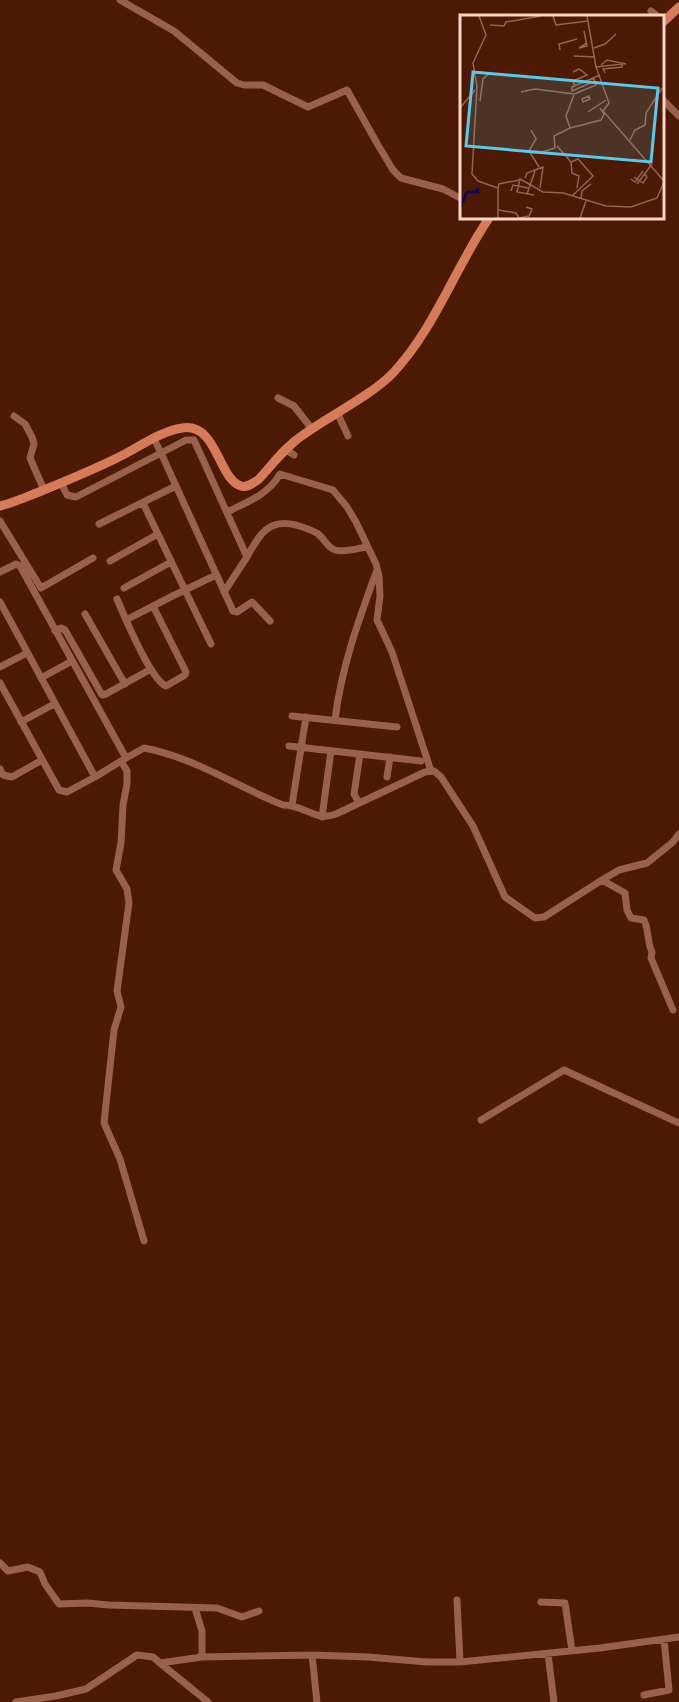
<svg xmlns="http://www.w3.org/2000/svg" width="679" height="1702" font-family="'PT Sans Narrow',sans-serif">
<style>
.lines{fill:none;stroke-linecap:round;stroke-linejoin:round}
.street{stroke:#99604a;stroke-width:7}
.secondary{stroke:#d67b59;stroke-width:9}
.inset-river{fill:none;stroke:#16034e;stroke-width:3}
.inset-road{fill:none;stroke:#936451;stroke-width:1.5}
.view{fill:#5dc7e8;fill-opacity:0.15;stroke:#5dc7e8;stroke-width:3}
.inset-edge{fill:none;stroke:#fed4c5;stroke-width:3}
</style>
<rect width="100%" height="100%" fill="#4b1904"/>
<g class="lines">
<!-- street -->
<path class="street" d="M 120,0 L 174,31 L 237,83 L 244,85 L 263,85 L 308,107 L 347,90 L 378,145 L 393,170 L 401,178 L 443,189 L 462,199
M 651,11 L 657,16
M 662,99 L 679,116
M 278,398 L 294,406 L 312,429
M 337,412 L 348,436
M 14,416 L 25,424 L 32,437 L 34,444 L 30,458 L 44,490
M 154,439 L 161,453 L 186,440 L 194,440 L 247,557 L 224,592
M 285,449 L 294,455
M 61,483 L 67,495 L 76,497 L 161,453 L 233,611 L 237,612 L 252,602 L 270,621
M 143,503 L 211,644
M 227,512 C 247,502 268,495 280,474 L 333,490 L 347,507 L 356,522 L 376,564 L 379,576 L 380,596 L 377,620 L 392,652 L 431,771
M 0,521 L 41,588 L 93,558
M 99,524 L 176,486
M 247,557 C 259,535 268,518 296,525 C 303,527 312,530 318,534 C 324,538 327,547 335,550 C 344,553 358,548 367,547
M 110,561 L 158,534
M 0,572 L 16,564 L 20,566 L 126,758 L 95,777
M 124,588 L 171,562
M 117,599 L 126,620
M 0,602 L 95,777 L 67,792 L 59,790 L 0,683
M 153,606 L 186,672 L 185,675 L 166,686 C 152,680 133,635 126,620 C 156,604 186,589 216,575
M 85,614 L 125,684
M 55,631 L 61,628 L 65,630 L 102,695 L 106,694 L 151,669
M 0,667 L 27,653
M 41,678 L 72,661
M 292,716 L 397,727
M 335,720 C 341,668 359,619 377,570
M 21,722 L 54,704
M 289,746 L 421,761
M 126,758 L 144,748 C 193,757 236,786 283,805 C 305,805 315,822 336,814 L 425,772 L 434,771 L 441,777 L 473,826 L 505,897 L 535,918 L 544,917 L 602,880 L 625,893 L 627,910 L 631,918 L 644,920 C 649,930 647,942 652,952 L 651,958 L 673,1010
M 121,761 L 127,771 L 127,784 L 123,805 L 121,843 L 116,870 L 127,889 L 129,903 L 117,991 L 121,1007 L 114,1030 L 104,1123 L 120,1159 L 144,1241
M 0,769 L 3,775 L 12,777 L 42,760
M 387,777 L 390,757
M 359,803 L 354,794 L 360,754
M 292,805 L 306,717
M 322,817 L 331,751
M 602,880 L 619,870 L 647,863 L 673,842 L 679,834
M 481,1120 L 564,1070 L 679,1123
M 0,1563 L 8,1571 L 28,1567 L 40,1572 L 45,1584 L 59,1604 L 87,1603 L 109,1605 L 217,1608 L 242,1617 L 259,1611
M 457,1600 L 460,1662
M 541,1602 L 565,1603 L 572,1651
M 195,1608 L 202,1631 L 202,1657
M 548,1654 L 554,1702
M 312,1655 L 317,1702
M 160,1663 L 208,1702
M 644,1695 L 669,1690 L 664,1639
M 16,1702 L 56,1696 L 86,1689 L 137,1655 L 153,1657 L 160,1663 L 202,1657 L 312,1655 L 368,1657 L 427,1662 L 460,1662 L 600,1648 L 679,1637"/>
<!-- secondary -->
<path class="secondary" d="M 662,23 L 679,7
M 0,506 C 13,503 26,497 39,492 C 66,481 93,470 119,457 C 139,447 161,431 182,428 C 217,422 218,479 241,486 C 247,488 253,483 258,480 C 273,464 285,447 303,435 C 329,416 372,395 393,373 C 435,328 455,268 489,218"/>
</g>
<!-- overview -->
<g transform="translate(460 15)">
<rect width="204" height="204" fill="#4b1904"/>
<path class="inset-river" d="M 0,193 L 7,177 L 18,177 L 17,173"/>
<path class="inset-road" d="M 19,1 L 26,20 L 13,48 L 17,72 L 12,159 L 18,166 L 38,173 L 38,203M 93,1 L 96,10 L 128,6M 127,1 L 136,52 L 149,88 L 143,96 L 204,166M 30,10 L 44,11 L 46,7 L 81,1M 124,16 L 127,31 L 119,33 L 127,28M 134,33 L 145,29 L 156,19M 100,35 L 99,29 L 117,24M 114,41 L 135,42M 141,50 L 147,45 L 166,49M 136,52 L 162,49 L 162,52 L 143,54 L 145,58M 113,57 L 119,54 L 127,60 L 113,66 L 115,71M 133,63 L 135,66 L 112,76 L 112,72 L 140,60M 61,77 L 75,74 L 114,79M 114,79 L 136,70 L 135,66M 129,81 L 130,84 L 123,87 L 122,84 ZM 20,86 L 23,64 L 30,58M 0,93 L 15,75M 128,97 L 146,85M 110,113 L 141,105 L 144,99 L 140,93M 71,115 L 76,124 L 69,136 L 79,152M 170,125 L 175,115 L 185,110 L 186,98 L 202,73M 97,131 L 111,147 L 112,158 L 119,161 L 117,173M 82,137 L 95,133 L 94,121 L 110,113 L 106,101 L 114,80M 111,147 L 118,144 L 133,161 L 112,181M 174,162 L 183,168 L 187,162 L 185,159M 65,163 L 67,158 L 83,152 L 80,173M 171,164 L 175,167 L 183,156M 177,169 L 192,149M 38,173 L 39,169 L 59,165M 51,176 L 53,170 L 68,173M 67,179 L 75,156M 74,180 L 57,177 L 60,164 L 83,177 L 103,178 L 146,191 L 171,192 L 197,183 L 204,167M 121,184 L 122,176 L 131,169M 39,195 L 56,198 L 59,203 L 69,201 L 72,194 L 66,192M 120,203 L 126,186"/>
<path class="view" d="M 13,57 L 198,73 L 191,147 L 6,131 Z"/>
<rect width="204" height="204" class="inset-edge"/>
</g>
</svg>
